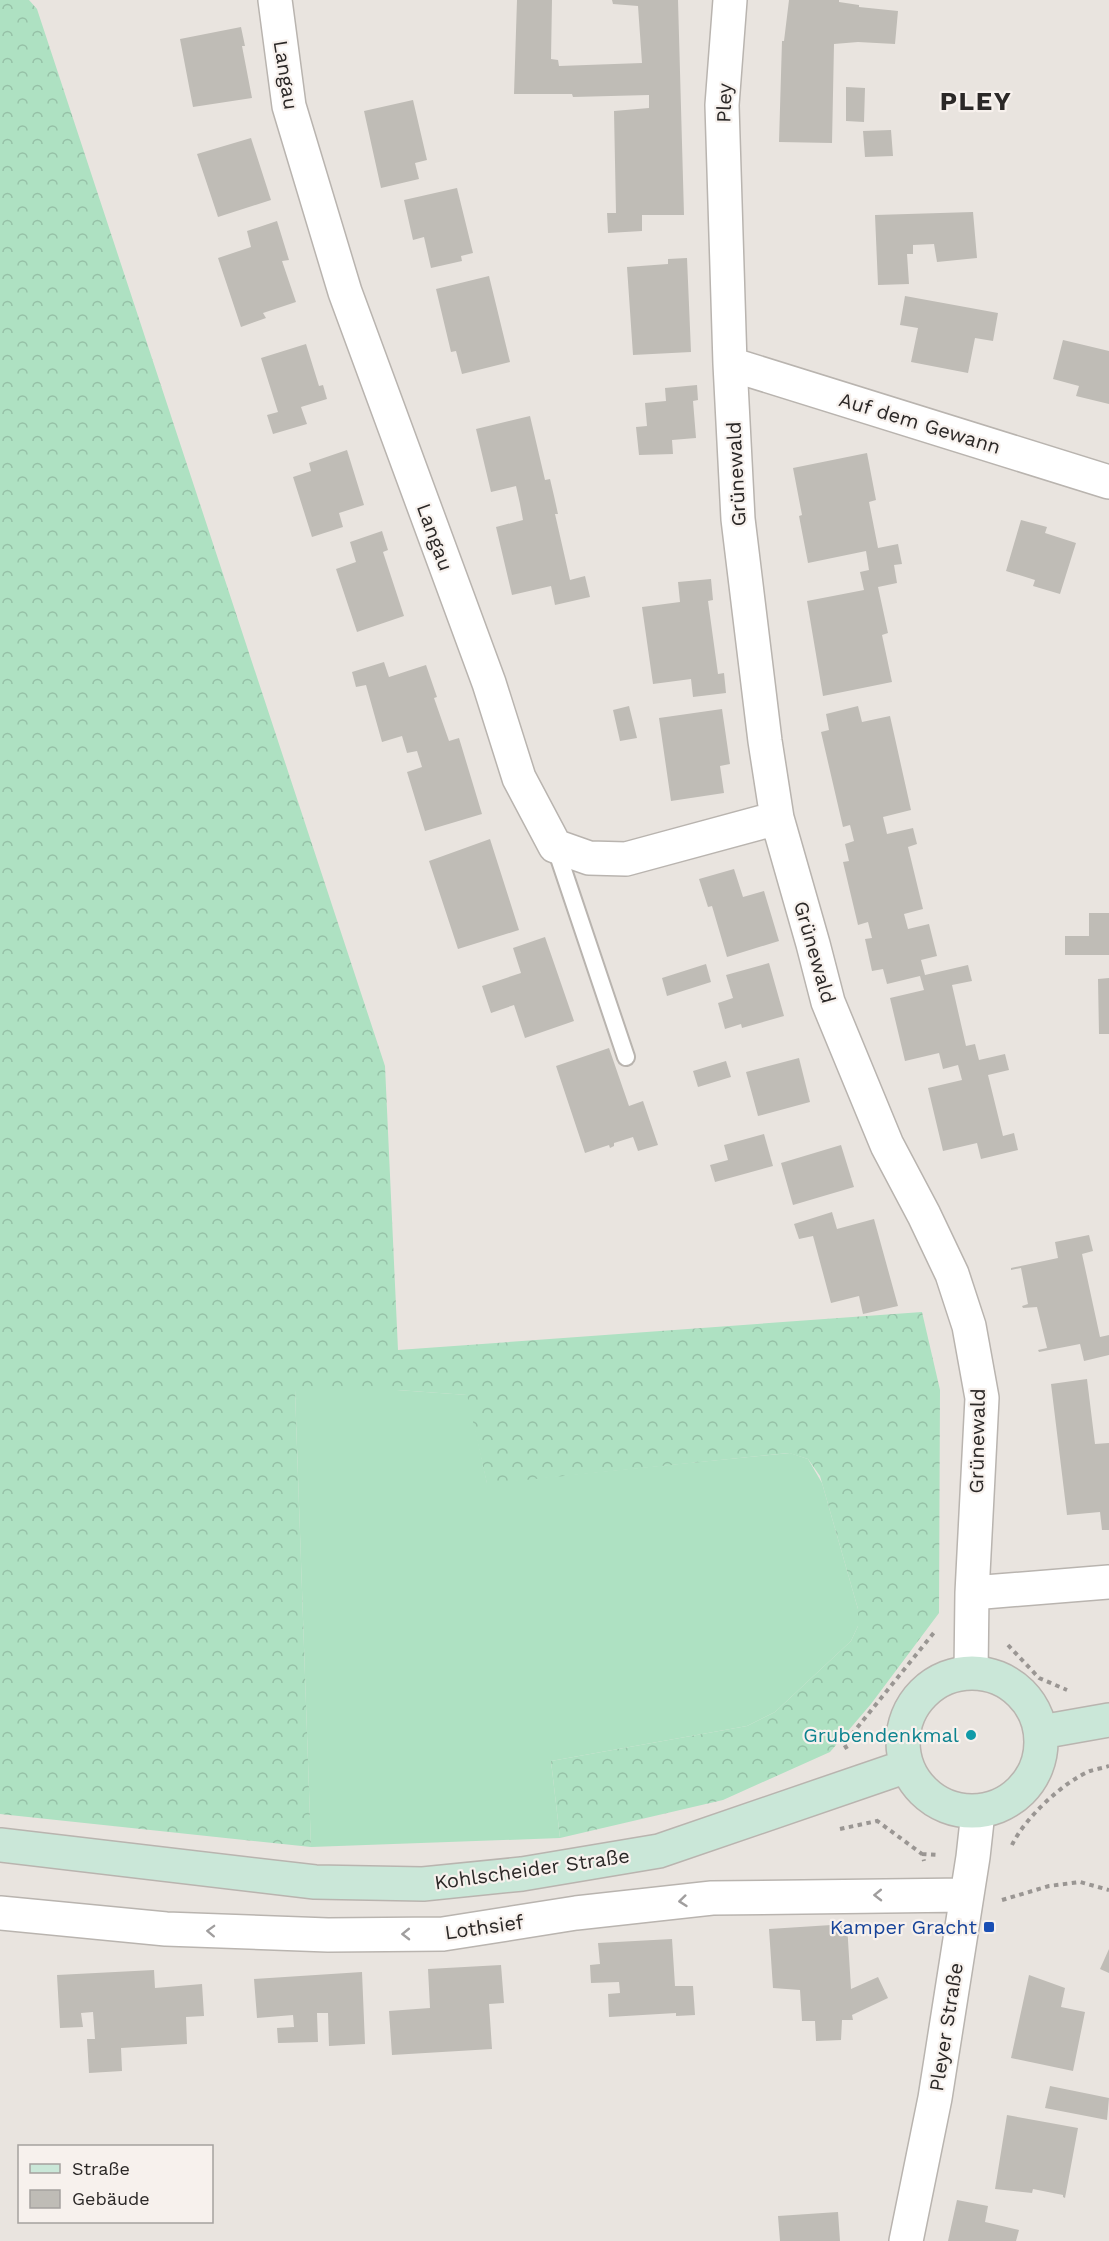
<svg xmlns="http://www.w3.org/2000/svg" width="1109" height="2241" font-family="'Work Sans',sans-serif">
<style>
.grass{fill:#aee1c2}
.forest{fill:url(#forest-crowns)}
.building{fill:#bfbcb6}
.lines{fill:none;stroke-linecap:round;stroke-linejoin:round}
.lane-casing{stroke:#b9b4af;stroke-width:20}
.street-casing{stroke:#b9b4af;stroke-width:36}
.secondary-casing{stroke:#b9b4af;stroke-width:36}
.path{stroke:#9a9693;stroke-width:4;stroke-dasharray:4.5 4.5;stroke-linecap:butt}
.lane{stroke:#fff;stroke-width:16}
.street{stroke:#fff;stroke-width:33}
.secondary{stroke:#cae7d8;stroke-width:33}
.oneway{stroke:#a09e9e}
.culture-dot{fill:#0f9aa8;stroke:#f7f1ed;stroke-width:2}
.transit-dot{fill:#1a4fb4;stroke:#f7f1ed;stroke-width:2}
.labels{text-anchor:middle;stroke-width:4.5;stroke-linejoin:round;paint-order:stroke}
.street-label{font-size:20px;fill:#2b2827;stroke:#f7f1ed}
.culture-label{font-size:20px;fill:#0d838f;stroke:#f7f1ed;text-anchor:end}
.transit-label{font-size:20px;fill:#164399;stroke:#f7f1ed;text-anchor:end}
.district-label{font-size:26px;font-weight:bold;letter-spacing:1.5px;fill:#2b2827;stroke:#f7f1ed}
</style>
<defs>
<pattern id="forest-crowns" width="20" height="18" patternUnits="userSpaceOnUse" patternTransform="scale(1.5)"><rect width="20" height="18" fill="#aee1c2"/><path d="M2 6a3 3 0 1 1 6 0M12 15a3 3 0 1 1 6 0" fill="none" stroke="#96c1a7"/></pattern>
</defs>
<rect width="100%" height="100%" fill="#e9e4df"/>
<!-- grass -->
<path class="grass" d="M 295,1390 L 397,1390 L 468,1395 L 487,1483 L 790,1453 L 808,1459 L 822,1483 L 858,1609 L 858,1626 L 851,1641 L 775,1712 L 747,1726 L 551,1761 L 560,1838 L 311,1847 Z"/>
<!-- forest -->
<path class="forest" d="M 0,0 L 29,0 L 37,9 L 385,1066 L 398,1350 L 922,1312 L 940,1390 L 939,1613 L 871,1704 L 830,1752 L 723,1800 L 560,1838 L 551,1761 L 747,1726 L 775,1712 L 851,1641 L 858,1626 L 858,1609 L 820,1476 L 808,1459 L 789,1453 L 487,1484 L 467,1395 L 397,1390 L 295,1390 L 311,1847 L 0,1814 Z"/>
<!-- building -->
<path class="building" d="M 517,0 L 552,0 L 551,59 L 558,60 L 559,66 L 642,63 L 638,6 L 613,4 L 612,0 L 678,0 L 684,215 L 642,215 L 642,231 L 608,233 L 607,213 L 616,213 L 614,111 L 649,108 L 649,95 L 573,97 L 572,94 L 514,94 Z
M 789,0 L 839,0 L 839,2 L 859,5 L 859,7 L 898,11 L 895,44 L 858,42 L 834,44 L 832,143 L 779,142 L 782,41 L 784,41 Z
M 241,27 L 245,46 L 242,46 L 252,98 L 193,107 L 180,39 Z
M 846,87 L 865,88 L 864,122 L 846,121 Z
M 413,100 L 427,160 L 415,163 L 419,179 L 381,188 L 364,111 Z
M 891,130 L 893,156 L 865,157 L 863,131 Z
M 251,138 L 271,200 L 218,217 L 197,154 Z
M 457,188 L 473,253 L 461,256 L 462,261 L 431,268 L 424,237 L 413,240 L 404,200 Z
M 973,212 L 977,258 L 937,262 L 934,244 L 913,245 L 913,254 L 907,254 L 909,284 L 878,285 L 875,215 Z
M 277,221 L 289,260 L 282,261 L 296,302 L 263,313 L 266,318 L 241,327 L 218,258 L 251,247 L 247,231 Z
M 687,258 L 691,352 L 633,355 L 627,267 L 668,264 L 668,259 Z
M 489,276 L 510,362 L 462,374 L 456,351 L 451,352 L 436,289 Z
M 905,296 L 998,313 L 993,341 L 975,338 L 968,373 L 911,362 L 918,328 L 900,325 Z
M 1063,340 L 1109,351 L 1109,404 L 1076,396 L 1079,386 L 1053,379 Z
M 306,344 L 319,386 L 323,385 L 327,399 L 301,407 L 307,424 L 273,434 L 267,415 L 278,412 L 261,358 Z
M 697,385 L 698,400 L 693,401 L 696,438 L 672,440 L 673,454 L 639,455 L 636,427 L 647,426 L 645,403 L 666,401 L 665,388 Z
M 530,416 L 545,480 L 550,479 L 554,496 L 558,514 L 555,514 L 570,580 L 585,576 L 590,597 L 555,605 L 551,586 L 512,595 L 496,527 L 523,520 L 520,504 L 516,486 L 491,492 L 476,429 Z
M 347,450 L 364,505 L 339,513 L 343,527 L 312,537 L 293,477 L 311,471 L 309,463 Z
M 867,453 L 876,500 L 869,502 L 878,548 L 898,544 L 902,564 L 894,565 L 897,583 L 878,587 L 888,633 L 882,635 L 892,682 L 823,696 L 807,601 L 864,590 L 860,572 L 869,570 L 866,551 L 808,563 L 799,516 L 802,515 L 793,468 Z
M 1021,520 L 1047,527 L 1045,533 L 1076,543 L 1060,594 L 1033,586 L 1035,580 L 1006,571 Z
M 382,531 L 388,550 L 383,552 L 404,616 L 357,632 L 336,569 L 356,562 L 350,542 Z
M 711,579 L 713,600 L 708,601 L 718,674 L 724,673 L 726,693 L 693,697 L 691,679 L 653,684 L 642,607 L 680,602 L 678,582 Z
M 384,662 L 389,677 L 426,665 L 437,697 L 434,698 L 449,741 L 459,738 L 482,814 L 425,831 L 407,772 L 422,767 L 417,751 L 407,753 L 402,736 L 382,742 L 366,685 L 356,687 L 352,672 Z
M 629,706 L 637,738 L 620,741 L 613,710 Z
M 858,706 L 862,722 L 890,716 L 911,810 L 883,817 L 887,834 L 913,828 L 917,844 L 908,847 L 923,909 L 904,914 L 908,929 L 929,924 L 937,956 L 921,960 L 925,975 L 968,965 L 972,981 L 952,985 L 966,1046 L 975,1044 L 979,1060 L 1005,1054 L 1009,1070 L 988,1075 L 1003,1136 L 1014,1133 L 1018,1150 L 981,1159 L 977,1143 L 943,1151 L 928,1088 L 962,1080 L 958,1065 L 943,1069 L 939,1053 L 905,1061 L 890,998 L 924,990 L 920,976 L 887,984 L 883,969 L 872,971 L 865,939 L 872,938 L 868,922 L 858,925 L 843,862 L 849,861 L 845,844 L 854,841 L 850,825 L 843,827 L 821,732 L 829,730 L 826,714 Z
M 722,709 L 730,764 L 720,766 L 724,793 L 671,801 L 659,718 Z
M 490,839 L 519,930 L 458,949 L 429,861 Z
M 734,869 L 743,897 L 764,891 L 779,941 L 727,957 L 712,906 L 708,907 L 699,879 Z
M 1089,913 L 1109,913 L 1109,955 L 1065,955 L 1065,936 L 1089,936 Z
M 545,937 L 574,1021 L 525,1038 L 514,1005 L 491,1013 L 482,986 L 521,973 L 513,948 Z
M 769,963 L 784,1016 L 742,1028 L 741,1024 L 725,1029 L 718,1003 L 733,998 L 726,975 Z
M 706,964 L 711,982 L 667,996 L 662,978 Z
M 1109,978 L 1109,1034 L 1099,1034 L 1098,979 Z
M 609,1048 L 629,1106 L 643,1101 L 658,1145 L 638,1151 L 633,1137 L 614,1143 L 614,1146 L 610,1148 L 609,1145 L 585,1153 L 556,1066 Z
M 799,1058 L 810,1102 L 758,1116 L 746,1072 Z
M 726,1061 L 731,1077 L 698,1087 L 693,1071 Z
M 764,1134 L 773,1166 L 715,1182 L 710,1165 L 728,1160 L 724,1145 Z
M 841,1145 L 854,1187 L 793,1205 L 781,1163 Z
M 832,1212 L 837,1229 L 874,1219 L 898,1306 L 863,1314 L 859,1296 L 831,1303 L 813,1236 L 799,1239 L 794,1224 Z
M 1089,1235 L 1093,1251 L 1082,1254 L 1100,1337 L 1109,1335 L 1109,1355 L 1084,1361 L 1080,1344 L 1039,1352 L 1038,1350 L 1047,1348 L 1037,1307 L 1023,1308 L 1022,1306 L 1028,1304 L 1021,1268 L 1011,1270 L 1011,1268 L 1058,1258 L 1055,1242 Z
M 1087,1379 L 1095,1444 L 1109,1443 L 1109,1530 L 1102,1530 L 1100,1512 L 1067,1515 L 1051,1384 Z
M 847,1924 L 851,1989 L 878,1977 L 888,1998 L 852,2015 L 853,2020 L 842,2020 L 841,2040 L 816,2041 L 815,2021 L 802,2021 L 800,1990 L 773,1988 L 769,1929 Z
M 672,1939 L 675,1986 L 693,1986 L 695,2015 L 676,2016 L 676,2013 L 609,2017 L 608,1994 L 620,1993 L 619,1982 L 591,1983 L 590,1965 L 600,1964 L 598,1943 Z
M 1109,1949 L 1109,1973 L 1100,1969 Z
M 501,1965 L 504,2003 L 489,2004 L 492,2049 L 392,2055 L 389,2011 L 430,2008 L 428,1969 Z
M 154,1970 L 155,1988 L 202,1984 L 204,2016 L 186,2017 L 187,2044 L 121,2048 L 122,2071 L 89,2073 L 87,2039 L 95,2039 L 93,2012 L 81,2013 L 83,2027 L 60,2028 L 57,1975 Z
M 362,1972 L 365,2044 L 329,2046 L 328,2013 L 317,2013 L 318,2042 L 278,2043 L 277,2028 L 294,2027 L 293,2015 L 257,2018 L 254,1979 Z
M 1029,1975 L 1065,1988 L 1061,2007 L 1085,2012 L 1073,2071 L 1011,2058 Z
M 1050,2086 L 1109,2098 L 1107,2120 L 1045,2108 Z
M 1007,2115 L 1078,2128 L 1065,2198 L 1063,2197 L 1063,2195 L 1033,2189 L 1032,2193 L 995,2189 Z
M 957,2200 L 988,2206 L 985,2222 L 1019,2230 L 1016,2241 L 948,2241 Z
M 838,2212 L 840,2241 L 780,2241 L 778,2216 Z"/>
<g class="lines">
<!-- lane casing -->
<g class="lane-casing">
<path id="lane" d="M 555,846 L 626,1057"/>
</g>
<!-- street casing -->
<g class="street-casing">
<path id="street" d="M 275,0 L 289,106 L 345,292 L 489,683 L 519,778 L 555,846 L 589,858 L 626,859 L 777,818
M 730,0 L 722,105 L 730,364 L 738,519 L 765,741 L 777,818 L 813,944 L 828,1002 L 887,1145 L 924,1215 L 952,1274 L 969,1326 L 982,1398 L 972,1593 L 971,1672
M 730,364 L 1109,482
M 972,1593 L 1109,1582
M 0,1913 L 166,1929 L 328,1935 L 443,1934 L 576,1913 L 712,1898 L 967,1895
M 906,2241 L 935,2098 L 973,1857 L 978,1812"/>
</g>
<!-- secondary casing -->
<g class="secondary-casing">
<path id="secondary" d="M903 1742a69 69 0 1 1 138 0a69 69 0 1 1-138 0Z
M 1041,1732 L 1109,1720
M 0,1845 L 315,1882 L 423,1884 L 522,1874 L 659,1851 L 907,1766"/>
</g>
<!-- path -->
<path class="path" d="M 1008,1645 L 1039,1678 L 1067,1690
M 847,1749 L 844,1744 L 936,1630
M 876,1820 L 922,1854 L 924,1861
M 840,1829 L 877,1821
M 1012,1845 C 1024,1819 1063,1782 1090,1771 C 1096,1769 1103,1768 1109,1766
M 922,1854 L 938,1855
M 1002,1900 L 1049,1886 L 1080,1882 L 1109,1890"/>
<!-- lane -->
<use href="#lane" class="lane"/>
<!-- street -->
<use href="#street" class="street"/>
<!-- secondary -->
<use href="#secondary" class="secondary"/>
</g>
<!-- one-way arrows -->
<defs><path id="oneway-chevron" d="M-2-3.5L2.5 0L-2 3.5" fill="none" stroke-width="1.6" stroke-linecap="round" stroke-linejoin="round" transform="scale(1.5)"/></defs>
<g class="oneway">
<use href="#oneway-chevron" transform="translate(878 1895) rotate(179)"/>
<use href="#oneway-chevron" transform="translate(683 1901) rotate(174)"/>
<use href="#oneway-chevron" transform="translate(211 1931) rotate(-178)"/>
<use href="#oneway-chevron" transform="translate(406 1934) rotate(179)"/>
</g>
<!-- markers -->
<circle class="culture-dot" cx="971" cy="1735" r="6"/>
<rect class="transit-dot" x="983" y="1921" width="12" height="12" rx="3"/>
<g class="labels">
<!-- street labels -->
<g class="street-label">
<text transform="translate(286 75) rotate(81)" y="7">Langau</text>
<text transform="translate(724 103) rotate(-88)" y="7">Pley</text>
<text transform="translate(920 423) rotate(17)" y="7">Auf dem Gewann</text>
<text transform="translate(736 474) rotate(-93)" y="7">Grünewald</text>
<text transform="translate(435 537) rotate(70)" y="7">Langau</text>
<text transform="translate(815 952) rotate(74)" y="7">Grünewald</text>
<text transform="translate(977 1441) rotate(-89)" y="7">Grünewald</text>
<text transform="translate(532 1869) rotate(-8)" y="7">Kohlscheider Straße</text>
<text transform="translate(484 1927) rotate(-8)" y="7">Lothsief</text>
<text transform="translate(946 2027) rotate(-81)" y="7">Pleyer Straße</text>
</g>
<!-- culture labels -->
<g class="culture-label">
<text x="959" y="1742">Grubendenkmal</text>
</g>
<!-- transit labels -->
<g class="transit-label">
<text x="977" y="1934">Kamper Gracht</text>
</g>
<!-- district labels -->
<g class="district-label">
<text x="976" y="110">PLEY</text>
</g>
</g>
<!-- legend -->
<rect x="18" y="2145" width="195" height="78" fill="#f7f1ed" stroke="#a5a19e" stroke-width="1.5"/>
<rect x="30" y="2164" width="30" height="9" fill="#cae7d8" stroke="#a5a19e" stroke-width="1.5"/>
<text x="72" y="2175" font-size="18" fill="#2b2827">Straße</text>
<rect x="30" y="2190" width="30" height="18" fill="#bfbcb6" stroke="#a5a19e" stroke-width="1.5"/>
<text x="72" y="2205" font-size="18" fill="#2b2827">Gebäude</text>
</svg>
